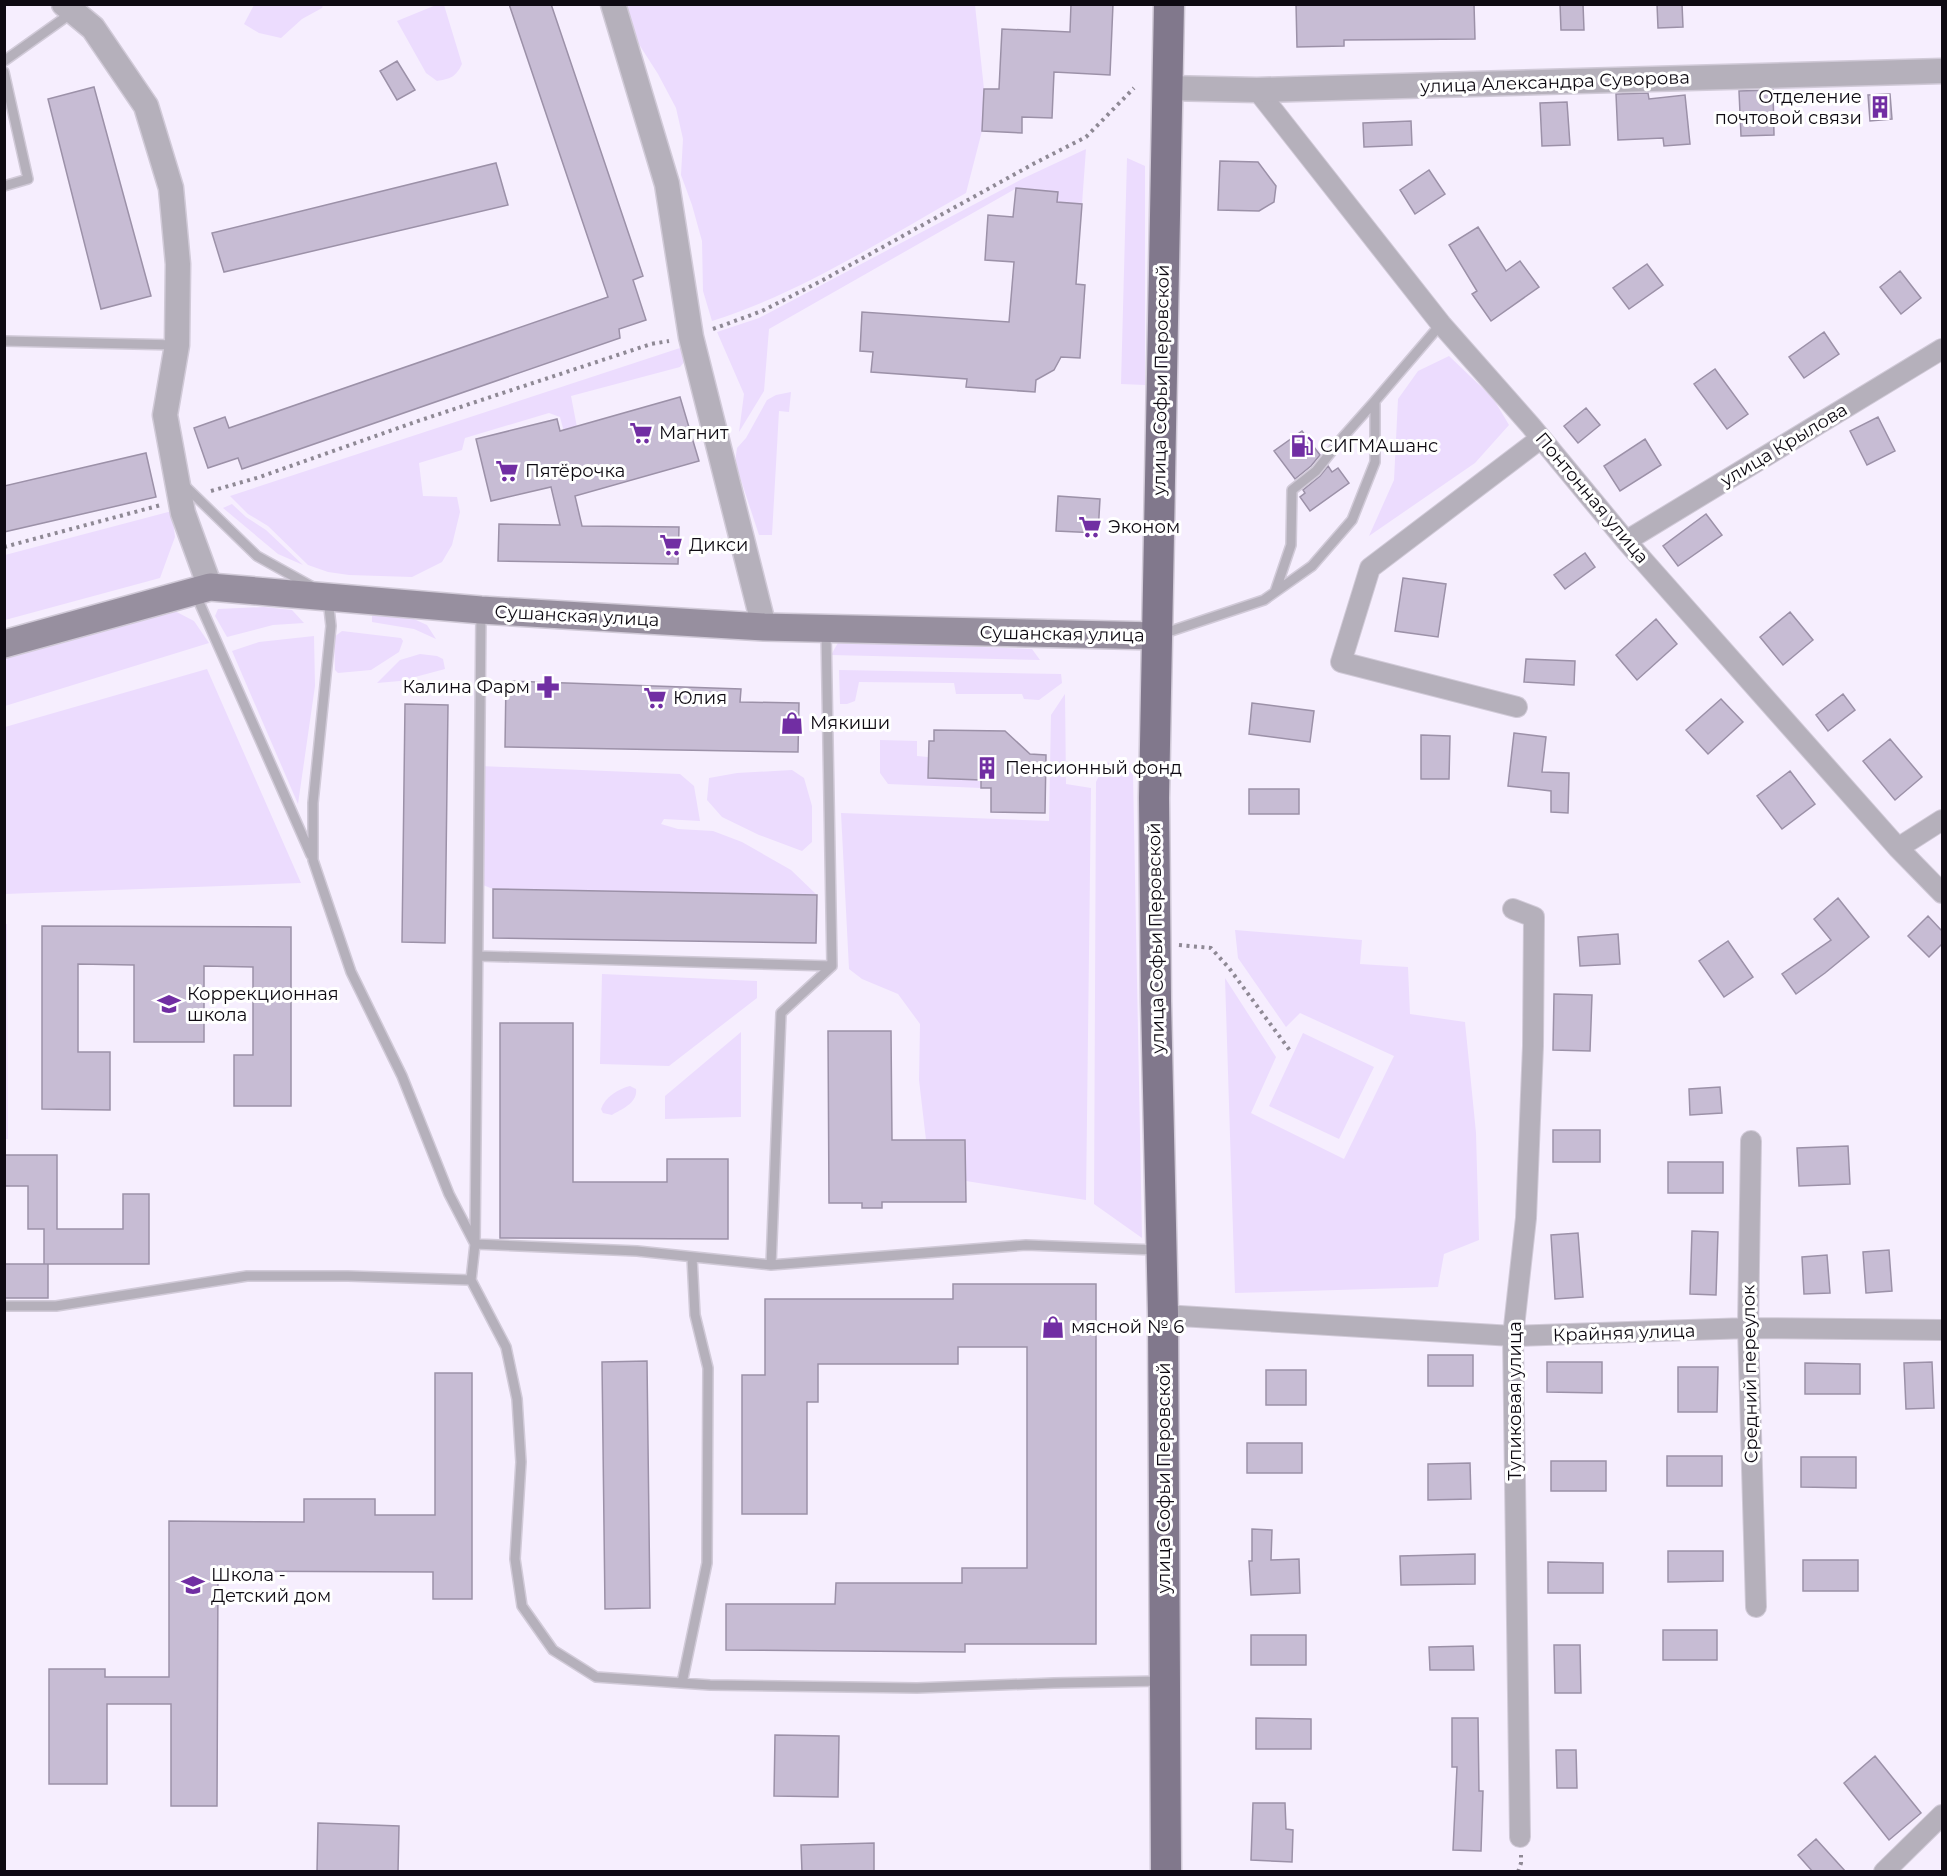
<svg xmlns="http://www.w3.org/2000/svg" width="1947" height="1876" font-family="Montserrat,sans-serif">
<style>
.green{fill:#ecdcfe}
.building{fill:#c7bcd4;stroke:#9c91a8;stroke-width:1.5}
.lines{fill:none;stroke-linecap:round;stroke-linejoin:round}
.service-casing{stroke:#d1cad8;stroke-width:12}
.minor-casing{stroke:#d1cad8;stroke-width:22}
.tertiary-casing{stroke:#d1cad8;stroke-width:27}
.secondary-casing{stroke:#d1cad8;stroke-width:30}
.primary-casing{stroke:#d1cad8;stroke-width:33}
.path{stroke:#8f8995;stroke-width:4;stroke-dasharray:3 4.5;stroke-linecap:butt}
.service{stroke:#b5b0bb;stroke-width:9}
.minor{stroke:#b5b0bb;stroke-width:20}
.tertiary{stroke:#b5b0bb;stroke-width:24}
.secondary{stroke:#978f9f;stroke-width:27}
.primary{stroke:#81788c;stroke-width:30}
.labels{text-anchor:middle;stroke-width:6;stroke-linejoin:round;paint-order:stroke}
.street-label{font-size:18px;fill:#0e0a12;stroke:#fff}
.poi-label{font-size:18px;fill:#0e0a12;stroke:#fff;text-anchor:start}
</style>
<rect width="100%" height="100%" fill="#f6eefe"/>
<!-- green -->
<path class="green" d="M 254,5 L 254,4 L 323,5 L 322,8 L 302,19 L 281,38 L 259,33 L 244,24 Z
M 436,5 L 444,5 L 462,64 C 456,77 450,79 437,81 L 426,73 L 397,21 Z
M 622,5 L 975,5 L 984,89 L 982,131 L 966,193 C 884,239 801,293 712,321 L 703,291 L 702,241 L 692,205 L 681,175 L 683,139 L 676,108 L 658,74 L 633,35 Z
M 1086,149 L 1082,204 L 1057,202 L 1057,192 L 1015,189 L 769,329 L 764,391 L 739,432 L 744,394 L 717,332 L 759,318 L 1024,178 Z
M 1127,158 L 1145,166 L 1145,385 L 1121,384 Z
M 683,347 L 685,361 L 680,367 L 571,396 L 580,443 L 568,447 L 560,417 L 549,413 L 465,438 L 462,450 L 419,463 L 423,496 L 457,497 L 460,512 L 452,545 L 442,562 L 412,577 L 349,575 L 328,572 L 308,565 L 268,526 L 248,514 L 230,496 Z
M 1449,356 L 1493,398 L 1509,425 L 1475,463 L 1369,536 L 1394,480 L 1398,399 L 1418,371 Z
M 791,392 L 789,412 L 779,411 L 772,535 L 759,535 L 735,462 L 737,448 L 746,438 L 767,400 L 776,395 Z
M 232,504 L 246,517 L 266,530 L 303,565 L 278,554 L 223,508 Z
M 172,511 L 175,537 L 160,578 L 5,620 L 5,555 Z
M 264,607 L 292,610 L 304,623 L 273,625 L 227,637 L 215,616 L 218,609 Z
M 169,608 L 194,621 L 209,643 L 5,706 L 5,655 Z
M 405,615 L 427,625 L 436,639 L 414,629 L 372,622 L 372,616 Z
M 342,631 L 401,638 L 403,641 L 399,652 L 371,670 L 338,673 L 335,670 L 334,637 Z
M 314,636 L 315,686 L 298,804 L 232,651 L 259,642 Z
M 839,641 L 1032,649 L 1040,660 L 831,655 Z
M 420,654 L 437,656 L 443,659 L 445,669 L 400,681 L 377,683 L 400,660 Z
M 207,669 L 301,883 L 5,894 L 5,727 Z
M 839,670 L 1061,674 L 1062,683 L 1039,700 L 1024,699 L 1022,694 L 956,694 L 954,683 L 859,682 L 855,701 L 847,704 L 840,704 Z
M 1065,694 L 1066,784 L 1091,788 L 1086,1200 L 966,1181 L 965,1140 L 926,1140 L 919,1080 L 920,1024 L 898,994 L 862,979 L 849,969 L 841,813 L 1049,821 L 1051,715 Z
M 880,740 L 917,741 L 917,756 L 928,757 L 928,778 L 981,780 L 981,788 L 888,784 L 880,773 Z
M 1106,762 L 1122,766 L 1133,774 L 1142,1238 L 1094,1204 L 1096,782 Z
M 480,766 L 680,774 L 694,786 L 700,821 L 664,819 L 661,824 L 678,829 L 713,831 L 742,842 L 791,870 L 817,895 L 493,889 L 478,883 Z
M 792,770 L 804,778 L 812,806 L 812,842 L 802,851 L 759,835 L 722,817 L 707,800 L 709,778 L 737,773 Z
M 5,924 L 7,924 L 8,1139 L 4,1139 Z
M 1235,930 L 1362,940 L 1360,964 L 1408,967 L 1410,1014 L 1465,1022 L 1476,1133 L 1479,1240 L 1444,1254 L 1438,1287 L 1235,1293 L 1225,978 L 1276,1057 L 1251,1113 L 1344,1159 L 1394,1056 L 1300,1013 L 1286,1027 L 1238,958 Z
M 602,974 L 757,981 L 757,998 L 669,1066 L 600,1064 Z
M 741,1032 L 741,1117 L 665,1119 L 665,1096 Z
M 1303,1033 L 1374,1067 L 1339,1139 L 1269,1106 Z
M 630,1086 L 636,1089 C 638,1103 622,1109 612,1115 L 603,1113 L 601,1109 C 605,1097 618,1089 630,1086 Z"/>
<!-- building -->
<path class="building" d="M 509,4 L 551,4 L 643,276 L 633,280 L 646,320 L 619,329 L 620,338 L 242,469 L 238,458 L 208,468 L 194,428 L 225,417 L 229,428 L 608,297 Z
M 1071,4 L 1113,4 L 1110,75 L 1054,72 L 1052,118 L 1022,117 L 1022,133 L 982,131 L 984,89 L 999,89 L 1002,29 L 1070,32 Z
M 1296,4 L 1474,4 L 1475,39 L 1344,40 L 1344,46 L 1297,47 Z
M 1560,4 L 1583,4 L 1584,30 L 1561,30 Z
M 1657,4 L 1682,4 L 1683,27 L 1658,28 Z
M 397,61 L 415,90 L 397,100 L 380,71 Z
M 94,87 L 151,296 L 101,309 L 48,99 Z
M 1773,90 L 1774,135 L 1741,136 L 1739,91 Z
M 1648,93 L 1649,99 L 1685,95 L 1690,144 L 1664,146 L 1663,138 L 1618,140 L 1616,94 Z
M 1890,94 L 1892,119 L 1870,121 L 1868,95 Z
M 1567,102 L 1570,145 L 1542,146 L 1540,103 Z
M 1411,121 L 1412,145 L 1364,147 L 1363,123 Z
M 1220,161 L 1258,162 L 1276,186 L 1274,202 L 1259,211 L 1218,210 Z
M 496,163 L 508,205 L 224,272 L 212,233 Z
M 1429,170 L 1445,194 L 1415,214 L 1400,190 Z
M 1016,188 L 1058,192 L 1057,202 L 1082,204 L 1076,284 L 1085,285 L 1080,358 L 1061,357 L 1054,370 L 1036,380 L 1035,392 L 966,387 L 967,379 L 871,372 L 873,352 L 860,351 L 862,312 L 1009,322 L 1014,262 L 985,260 L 988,215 L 1013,217 Z
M 1478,227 L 1506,271 L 1520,261 L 1539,287 L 1491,321 L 1472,294 L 1477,291 L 1449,245 Z
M 1647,264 L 1663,285 L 1629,309 L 1613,288 Z
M 1900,271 L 1921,298 L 1901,314 L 1880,287 Z
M 1824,332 L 1839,354 L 1804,378 L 1789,357 Z
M 1715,369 L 1748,414 L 1727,429 L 1694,384 Z
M 680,397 L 699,461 L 575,496 L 582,526 L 679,527 L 678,564 L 498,561 L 499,524 L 560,525 L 551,487 L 491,501 L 476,439 L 557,419 L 560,431 Z
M 1586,408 L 1600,425 L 1578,443 L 1564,426 Z
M 1878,417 L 1895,451 L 1867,465 L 1850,431 Z
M 1302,431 L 1320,455 L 1311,466 L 1295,479 L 1274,451 Z
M 1645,439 L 1661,465 L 1620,491 L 1604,466 Z
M 146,453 L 156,497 L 4,532 L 4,486 Z
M 1328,466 L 1332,472 L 1338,468 L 1349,483 L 1310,511 L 1300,497 L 1305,493 L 1303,490 L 1320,476 Z
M 1058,496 L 1100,499 L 1098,533 L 1056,531 Z
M 1706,514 L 1722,535 L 1678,566 L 1663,546 Z
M 1585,553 L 1595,567 L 1565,589 L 1554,575 Z
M 1403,578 L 1446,584 L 1438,637 L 1395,631 Z
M 1790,612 L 1813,640 L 1783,665 L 1760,637 Z
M 1656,619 L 1677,644 L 1637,680 L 1616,655 Z
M 1526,659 L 1575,661 L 1574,685 L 1524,682 Z
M 506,681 L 741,689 L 740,702 L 799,703 L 798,752 L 505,747 Z
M 1843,694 L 1855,710 L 1828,731 L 1816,715 Z
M 1721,699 L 1743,722 L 1708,754 L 1686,730 Z
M 1252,703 L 1314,711 L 1310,742 L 1249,734 Z
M 405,704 L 448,705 L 445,943 L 402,942 Z
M 934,730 L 1005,731 L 1030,754 L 1046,755 L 1045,813 L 991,812 L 991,788 L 981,788 L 981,780 L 928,778 L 929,741 L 934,741 Z
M 1514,733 L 1546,737 L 1542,772 L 1569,773 L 1568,813 L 1551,812 L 1551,791 L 1508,786 Z
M 1421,735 L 1450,736 L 1449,779 L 1421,779 Z
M 1890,739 L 1922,777 L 1895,800 L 1863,761 Z
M 1790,771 L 1815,804 L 1782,829 L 1757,796 Z
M 1249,789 L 1299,789 L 1299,814 L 1249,814 Z
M 493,889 L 817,895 L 816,943 L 493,938 Z
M 1838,898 L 1869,937 L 1825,973 L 1796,994 L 1782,974 L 1831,940 L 1814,919 Z
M 1928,916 L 1942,931 L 1942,944 L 1929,957 L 1908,936 Z
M 42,926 L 291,927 L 291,1106 L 234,1106 L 234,1055 L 253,1055 L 253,967 L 204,966 L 204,1042 L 134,1042 L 134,965 L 78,964 L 78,1052 L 110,1052 L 110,1110 L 42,1109 Z
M 1618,934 L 1620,964 L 1580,966 L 1578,937 Z
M 1728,941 L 1753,977 L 1724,997 L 1699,961 Z
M 1554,994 L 1592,995 L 1590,1051 L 1553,1050 Z
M 500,1023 L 573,1023 L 573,1182 L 667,1182 L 667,1159 L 728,1159 L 728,1239 L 500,1238 Z
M 828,1031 L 891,1031 L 892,1140 L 965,1140 L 966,1202 L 882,1202 L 882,1208 L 862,1208 L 862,1203 L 829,1203 Z
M 1720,1087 L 1722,1113 L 1690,1115 L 1689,1089 Z
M 1553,1130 L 1600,1130 L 1600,1162 L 1553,1162 Z
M 1848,1146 L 1850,1184 L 1799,1186 L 1797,1148 Z
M 4,1155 L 57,1155 L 57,1229 L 123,1229 L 123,1194 L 149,1194 L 149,1264 L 44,1264 L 44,1229 L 28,1229 L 28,1186 L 4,1186 Z
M 1668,1162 L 1723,1162 L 1723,1193 L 1668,1193 Z
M 1692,1231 L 1718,1232 L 1716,1295 L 1690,1294 Z
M 1578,1233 L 1583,1297 L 1555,1299 L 1551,1235 Z
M 1889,1250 L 1892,1291 L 1866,1293 L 1863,1252 Z
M 1827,1255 L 1830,1293 L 1804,1294 L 1802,1257 Z
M 4,1264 L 48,1264 L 48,1298 L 4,1298 Z
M 953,1284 L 1096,1284 L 1096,1644 L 965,1644 L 965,1652 L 726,1650 L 726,1604 L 835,1604 L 836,1583 L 962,1583 L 962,1568 L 1027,1568 L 1027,1347 L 958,1347 L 958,1364 L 818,1364 L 818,1402 L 807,1402 L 807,1514 L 742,1514 L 742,1375 L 765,1375 L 765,1299 L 953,1299 Z
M 1428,1355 L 1473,1355 L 1473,1386 L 1428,1386 Z
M 647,1361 L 650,1608 L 605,1609 L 602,1362 Z
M 1547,1362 L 1602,1362 L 1602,1393 L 1547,1392 Z
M 1932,1362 L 1934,1408 L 1906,1409 L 1904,1363 Z
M 1805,1363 L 1860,1364 L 1860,1394 L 1805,1394 Z
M 1678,1367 L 1718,1367 L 1717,1412 L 1678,1412 Z
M 1266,1370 L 1306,1370 L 1306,1405 L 1266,1405 Z
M 435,1373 L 472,1373 L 472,1599 L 433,1599 L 433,1572 L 218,1571 L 217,1806 L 171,1806 L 171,1704 L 107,1704 L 107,1784 L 49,1784 L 49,1669 L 105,1669 L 105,1677 L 169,1677 L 169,1521 L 304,1522 L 304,1499 L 375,1499 L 375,1515 L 435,1515 Z
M 1247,1443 L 1302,1443 L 1302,1473 L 1247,1473 Z
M 1667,1456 L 1722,1456 L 1722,1486 L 1667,1486 Z
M 1801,1457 L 1856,1457 L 1856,1488 L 1801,1487 Z
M 1551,1461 L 1606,1461 L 1606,1491 L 1551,1491 Z
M 1470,1463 L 1471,1499 L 1428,1500 L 1428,1464 Z
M 1252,1529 L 1272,1530 L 1271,1560 L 1299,1559 L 1300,1593 L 1251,1595 L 1249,1561 L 1252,1561 Z
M 1668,1551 L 1723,1551 L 1723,1581 L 1668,1582 Z
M 1475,1554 L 1475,1584 L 1401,1585 L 1400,1556 Z
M 1803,1560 L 1858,1560 L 1858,1591 L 1803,1591 Z
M 1548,1562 L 1603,1563 L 1603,1593 L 1548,1593 Z
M 1663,1630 L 1717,1630 L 1717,1660 L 1663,1660 Z
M 1251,1635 L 1306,1635 L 1306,1665 L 1251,1665 Z
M 1554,1645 L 1580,1645 L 1581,1693 L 1555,1693 Z
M 1473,1646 L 1474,1670 L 1430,1670 L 1429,1647 Z
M 1256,1718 L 1311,1719 L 1311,1749 L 1256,1749 Z
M 1452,1718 L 1478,1718 L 1479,1791 L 1483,1791 L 1481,1851 L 1453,1850 L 1457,1767 L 1452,1767 Z
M 775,1735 L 839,1736 L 838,1797 L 774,1796 Z
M 1556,1750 L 1576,1750 L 1577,1788 L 1557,1788 Z
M 1875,1756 L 1921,1813 L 1889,1840 L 1844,1783 Z
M 1253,1803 L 1285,1803 L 1286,1829 L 1293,1830 L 1292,1862 L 1251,1860 Z
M 318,1823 L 399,1826 L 398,1872 L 317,1872 Z
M 1816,1839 L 1846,1872 L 1813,1872 L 1798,1855 Z
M 874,1843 L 874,1872 L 802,1872 L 801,1845 Z"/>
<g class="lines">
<!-- service casing -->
<g class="service-casing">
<path id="service" d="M 4,61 L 73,12
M 4,72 L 28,179 L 4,186
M 4,341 L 177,345
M 184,485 L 257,556 L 311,586
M 1275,592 L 1291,545 L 1292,490 L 1316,471 L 1343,437 L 1375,401
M 195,593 L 311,855
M 328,599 L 331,626 L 313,803 L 313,860 L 351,972 L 402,1076 L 449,1194 L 475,1244 L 637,1251 L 771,1265 L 1026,1245 L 1156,1250
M 481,612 L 475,1244 L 471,1280 L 506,1347 L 517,1399 L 521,1462 L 515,1559 L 522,1606 L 553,1650 L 596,1677 L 710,1685 L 917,1688 L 1054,1683 L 1162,1681
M 1162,634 L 1264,600 L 1312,566 L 1352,520 L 1375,462 L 1375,401 L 1441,324
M 478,956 L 832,966
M 771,1265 L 781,1013 L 832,966 L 826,630
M 4,1306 L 56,1306 L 247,1276 L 348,1276 L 471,1280
M 682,1683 L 707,1563 L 708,1368 L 695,1315 L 692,1257"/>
</g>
<!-- minor casing -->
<g class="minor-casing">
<path id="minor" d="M 1257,90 L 1441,324 L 1531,426 L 1626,541 L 1898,848 L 1942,893
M 1626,541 L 1942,349
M 1517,707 L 1341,662 L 1370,568 L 1540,439
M 1898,848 L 1942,820
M 1513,909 L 1534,917 L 1533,1046 L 1526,1218 L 1513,1336 L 1520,1837
M 1751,1141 L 1748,1328 L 1756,1607
M 1163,1315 L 1513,1336 L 1748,1328 L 1942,1330
M 1884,1872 L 1942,1815"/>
</g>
<!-- tertiary casing -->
<g class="tertiary-casing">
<path id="tertiary" d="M 64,4 L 93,28 L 146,106 L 171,188 L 178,264 L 177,345 L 165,415 L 183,513 L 210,587
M 613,4 L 667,184 L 691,337 L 764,627
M 1166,88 L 1257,90 L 1942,71"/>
</g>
<!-- secondary casing -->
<g class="secondary-casing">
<path id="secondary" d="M 4,644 L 210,587 L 481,610 L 764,627 L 1157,636"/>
</g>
<!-- primary casing -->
<g class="primary-casing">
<path id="primary" d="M 1166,1872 L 1163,1315 L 1156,1001 L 1154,798 L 1169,4"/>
</g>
<!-- path -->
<path class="path" d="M 713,329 L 762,311 L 823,280 L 1035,163 L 1086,137 L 1134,88
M 211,491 L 260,477 L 415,422 L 651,344 L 669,341
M 4,547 L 161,505
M 1179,945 L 1211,948 L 1229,968 L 1291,1052
M 1518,1872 L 1521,1863 L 1521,1855"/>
<!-- service -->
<use href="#service" class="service"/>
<!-- minor -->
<use href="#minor" class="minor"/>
<!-- tertiary -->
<use href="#tertiary" class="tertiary"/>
<!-- secondary -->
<use href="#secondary" class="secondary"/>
<!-- primary -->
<use href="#primary" class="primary"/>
</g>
<!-- icons -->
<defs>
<g id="building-bare" transform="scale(1.8)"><path d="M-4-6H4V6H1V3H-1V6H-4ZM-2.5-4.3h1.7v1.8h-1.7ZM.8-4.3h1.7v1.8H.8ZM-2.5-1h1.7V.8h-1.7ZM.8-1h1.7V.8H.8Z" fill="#712ea3" stroke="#fff" stroke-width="2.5" paint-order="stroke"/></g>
<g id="supermarket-bare" transform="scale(1.8)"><path d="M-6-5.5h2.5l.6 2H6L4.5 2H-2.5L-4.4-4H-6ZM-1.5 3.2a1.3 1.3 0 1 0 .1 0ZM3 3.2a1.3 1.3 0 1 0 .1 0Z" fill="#712ea3" stroke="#fff" stroke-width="2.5" paint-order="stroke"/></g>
<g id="fuel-bare" transform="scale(1.8)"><path d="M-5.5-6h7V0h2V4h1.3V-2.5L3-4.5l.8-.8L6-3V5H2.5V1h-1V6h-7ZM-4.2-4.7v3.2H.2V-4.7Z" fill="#712ea3" stroke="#fff" stroke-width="2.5" paint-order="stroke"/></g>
<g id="pharmacy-bare" transform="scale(1.8)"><path d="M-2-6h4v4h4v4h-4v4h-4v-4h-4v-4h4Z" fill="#712ea3" stroke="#fff" stroke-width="2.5" paint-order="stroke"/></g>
<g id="shop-bare" transform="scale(1.8)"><path d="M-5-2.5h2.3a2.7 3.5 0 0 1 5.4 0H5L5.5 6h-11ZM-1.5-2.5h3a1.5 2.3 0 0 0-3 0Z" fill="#712ea3" stroke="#fff" stroke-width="2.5" paint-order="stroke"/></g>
<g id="school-bare" transform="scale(1.8)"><path d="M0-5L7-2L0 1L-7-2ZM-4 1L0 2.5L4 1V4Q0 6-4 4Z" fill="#712ea3" stroke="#fff" stroke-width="2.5" paint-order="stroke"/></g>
</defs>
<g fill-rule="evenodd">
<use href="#building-bare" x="1880" y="107"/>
<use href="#supermarket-bare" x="641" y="433"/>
<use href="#fuel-bare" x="1302" y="446"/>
<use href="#supermarket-bare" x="507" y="471"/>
<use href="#supermarket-bare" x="1090" y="527"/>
<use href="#supermarket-bare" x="671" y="545"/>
<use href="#pharmacy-bare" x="548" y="687"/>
<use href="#supermarket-bare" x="655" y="698"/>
<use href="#shop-bare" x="792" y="723"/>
<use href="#building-bare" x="987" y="768"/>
<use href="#school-bare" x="169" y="1004"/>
<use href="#shop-bare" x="1053" y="1327"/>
<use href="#school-bare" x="193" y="1585"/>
</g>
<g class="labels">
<!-- street labels -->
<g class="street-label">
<text transform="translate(1555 82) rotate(-2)" y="6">улица Александра Суворова</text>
<text transform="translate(1161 380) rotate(-89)" y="6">улица Софьи Перовской</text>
<text transform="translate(1784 445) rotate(-31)" y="6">улица Крылова</text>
<text transform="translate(1592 498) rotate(50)" y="6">Понтонная улица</text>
<text transform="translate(577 616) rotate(3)" y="6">Сушанская улица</text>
<text transform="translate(1062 634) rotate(1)" y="6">Сушанская улица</text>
<text transform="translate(1156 938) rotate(-91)" y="6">улица Софьи Перовской</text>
<text transform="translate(1624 1333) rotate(-2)" y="6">Крайняя улица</text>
<text transform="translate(1750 1374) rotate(-91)" y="6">Средний переулок</text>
<text transform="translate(1515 1401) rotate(-90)" y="6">Тупиковая улица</text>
<text transform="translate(1164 1478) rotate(-90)" y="6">улица Софьи Перовской</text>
</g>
<!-- poi labels -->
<g class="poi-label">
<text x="1862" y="103" text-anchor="end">Отделение<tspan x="1862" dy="21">почтовой связи</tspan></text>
<text x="659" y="439">Магнит</text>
<text x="1320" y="452">СИГМАшанс</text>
<text x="525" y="477">Пятёрочка</text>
<text x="1108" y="533">Эконом</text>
<text x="689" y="551">Дикси</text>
<text x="530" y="693" text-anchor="end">Калина Фарм</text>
<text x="673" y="704">Юлия</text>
<text x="810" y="729">Мякиши</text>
<text x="1005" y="774">Пенсионный фонд</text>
<text x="187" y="1000">Коррекционная<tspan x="187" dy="21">школа</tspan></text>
<text x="1071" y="1333">мясной № 6</text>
<text x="211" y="1581">Школа -<tspan x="211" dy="21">Детский дом</tspan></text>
</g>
</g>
<!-- border -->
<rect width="1947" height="1876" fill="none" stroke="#0e0a12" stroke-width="12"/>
</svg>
